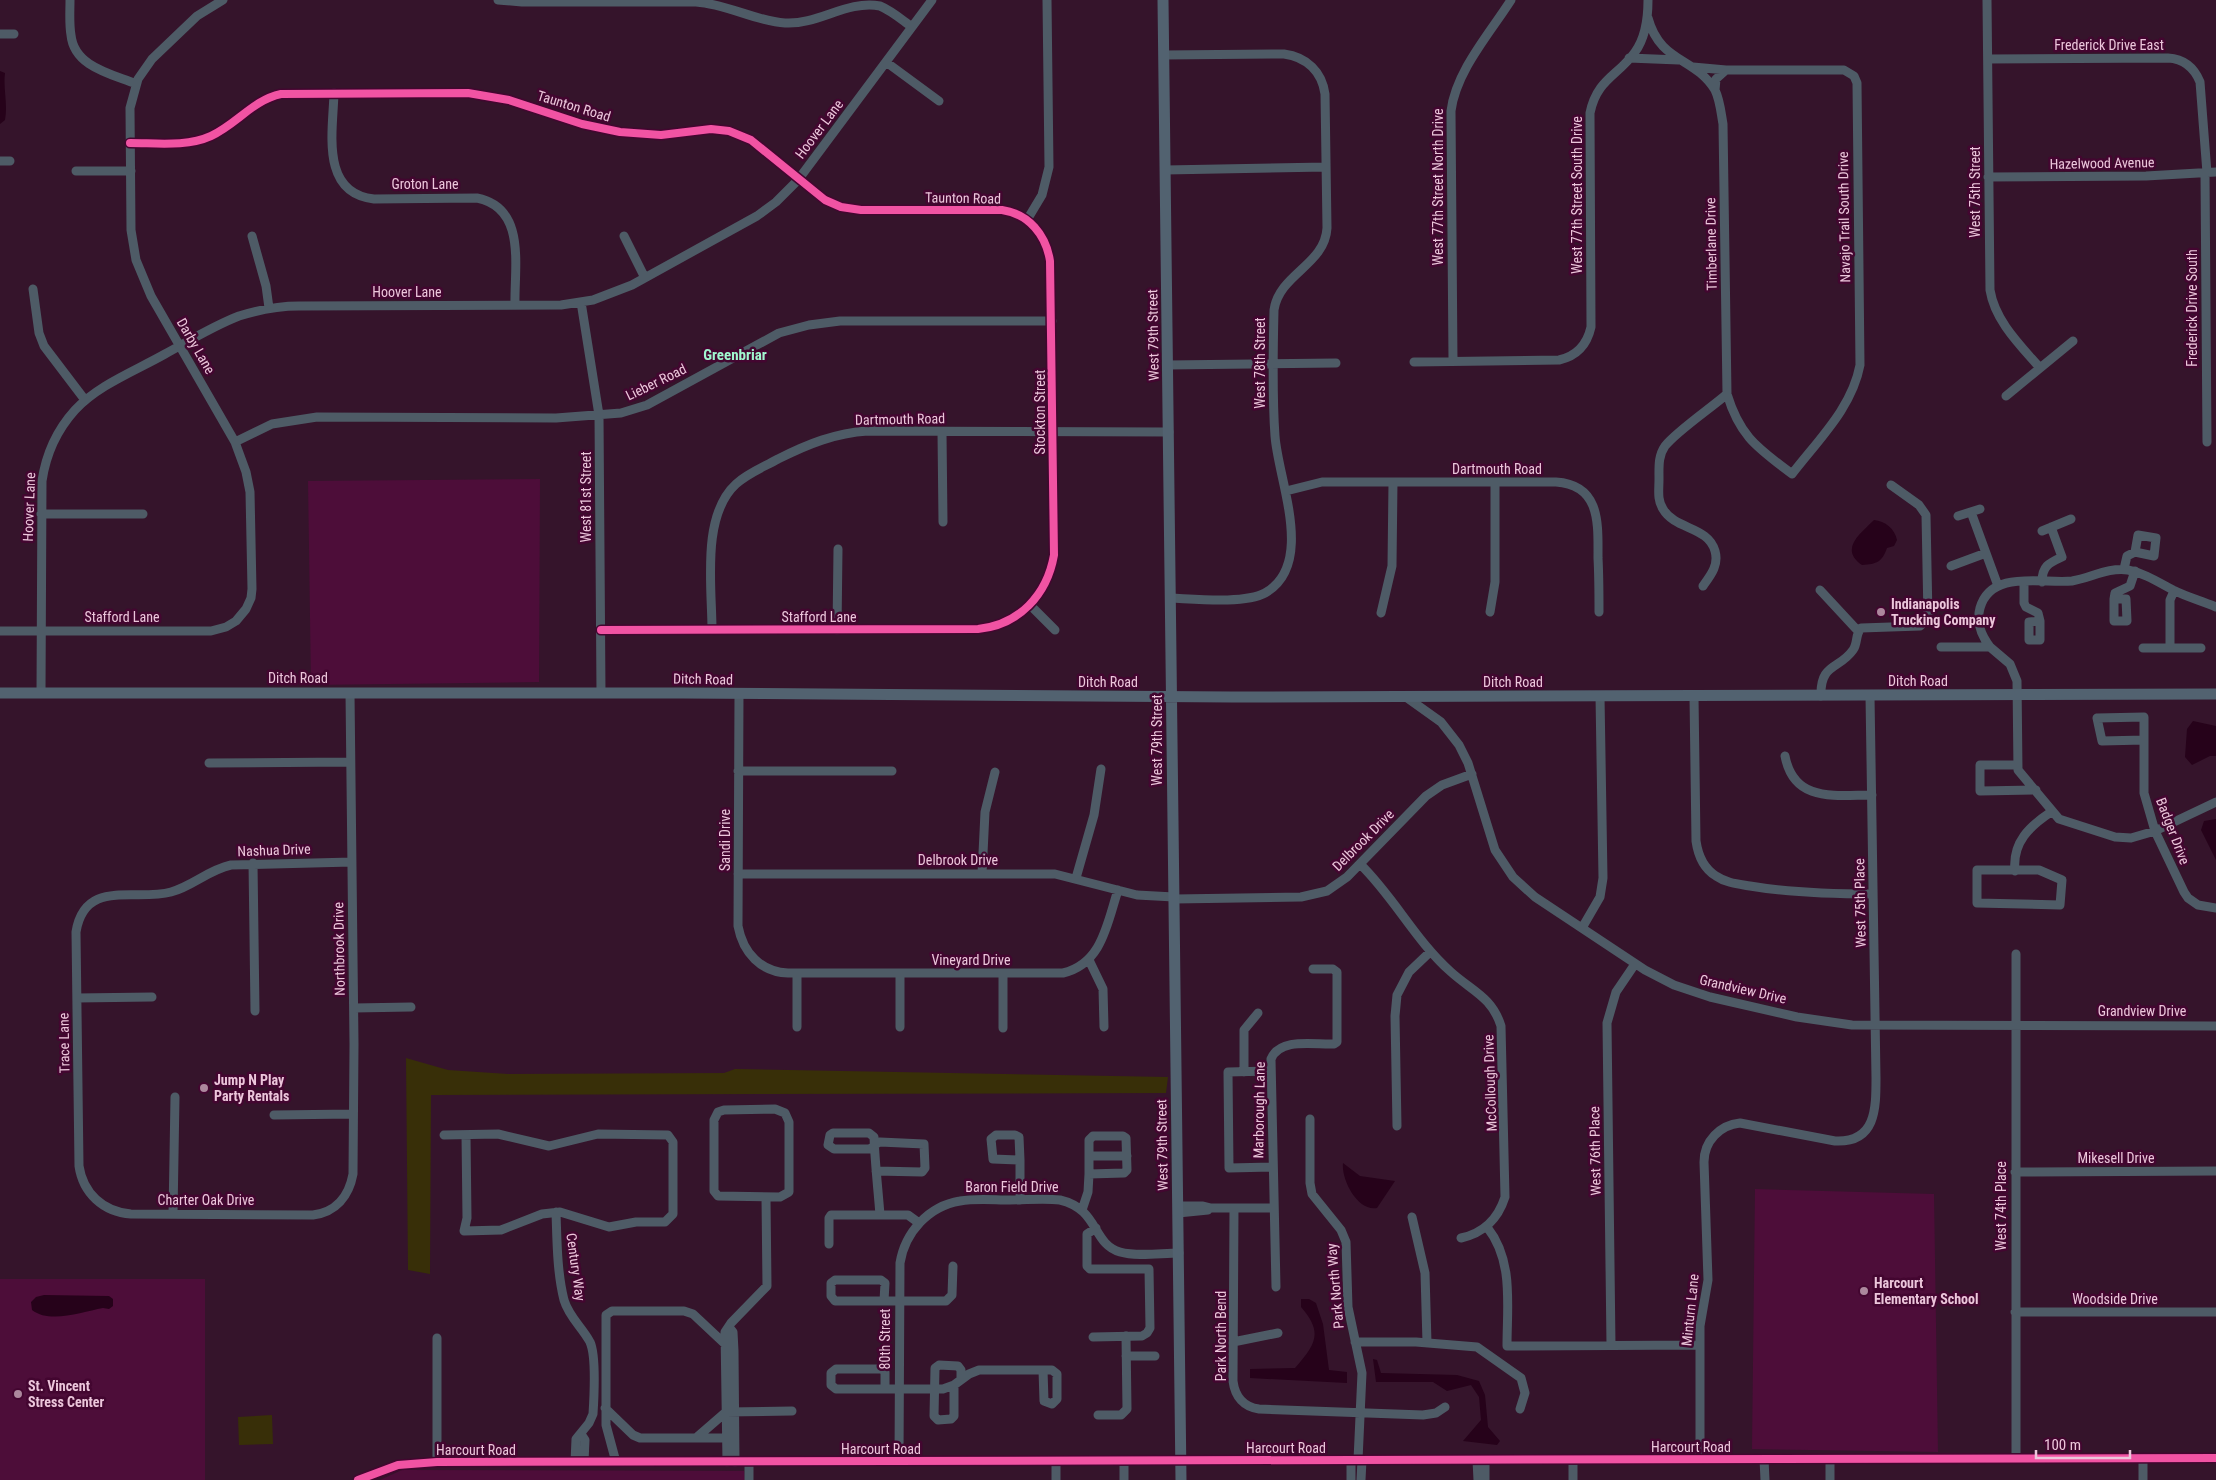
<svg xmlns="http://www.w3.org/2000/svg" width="2216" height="1480" font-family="'Roboto Condensed',sans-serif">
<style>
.built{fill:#4d0d39}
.green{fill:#382f08}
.water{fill:#26021a}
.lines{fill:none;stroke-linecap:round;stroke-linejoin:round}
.minor{stroke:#4e5b66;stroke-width:9}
.major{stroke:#526270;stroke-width:11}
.cycleway-casing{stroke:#430630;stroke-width:11}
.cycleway{stroke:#f153a3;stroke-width:8}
.poi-dot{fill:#ac889d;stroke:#430630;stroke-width:2}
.labels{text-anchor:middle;stroke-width:5;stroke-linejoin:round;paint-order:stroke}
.street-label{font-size:14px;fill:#ecc6db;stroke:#430630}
.poi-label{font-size:14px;font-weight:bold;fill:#ecc6db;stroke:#430630;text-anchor:start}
.neighbourhood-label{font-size:15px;font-weight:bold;fill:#a1f8d0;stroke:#430630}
</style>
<rect width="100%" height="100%" fill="#35142b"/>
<!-- built -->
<path class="built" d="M 540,479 L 539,682 L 311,685 L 308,481 Z
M 1755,1189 L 1934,1194 L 1938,1452 L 1752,1449 Z
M 0,1279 L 205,1279 L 205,1480 L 0,1480 Z
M 402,1470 L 744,1471 L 745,1480 L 380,1480 Z"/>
<!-- green -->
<path class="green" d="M 406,1058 L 448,1070 L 508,1074 L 724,1073 L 735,1069 L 1168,1077 L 1166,1093 L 431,1095 L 430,1274 L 408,1270 Z
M 272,1415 L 273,1444 L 239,1445 L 238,1417 Z"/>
<!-- water -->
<path class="water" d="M 0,71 L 5,73 C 3,89 8,104 5,120 L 0,124 Z
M 1874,520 C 1885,521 1895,529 1897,540 L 1894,546 L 1887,548 C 1882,562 1877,564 1862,565 C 1839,549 1860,534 1874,520 Z
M 2193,721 L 2216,726 L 2216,756 L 2210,756 L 2192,765 L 2185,757 L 2187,729 Z
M 2216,819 L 2216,860 L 2201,830 L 2204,821 Z
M 1343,1163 L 1360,1176 L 1395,1181 L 1377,1208 C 1358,1212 1341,1180 1343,1163 Z
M 44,1295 L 109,1296 L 113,1299 L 113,1306 L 109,1309 L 103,1308 C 82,1312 50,1324 32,1310 L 31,1302 L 36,1297 Z
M 1301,1299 L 1309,1299 L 1316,1303 L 1323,1324 L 1329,1370 L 1347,1372 L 1347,1383 L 1250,1378 L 1250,1369 L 1295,1368 C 1315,1345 1324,1333 1301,1307 Z
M 1373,1359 L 1377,1360 L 1381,1373 L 1457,1375 L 1479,1381 L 1485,1395 L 1488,1427 L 1500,1441 L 1497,1445 L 1463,1441 L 1481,1420 L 1479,1397 L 1471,1385 L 1447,1391 L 1433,1382 L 1376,1382 Z"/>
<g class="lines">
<!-- minor -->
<path class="minor" d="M 70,0 C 70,12 69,24 71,35 C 74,67 112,74 136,84
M 498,0 L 522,2 L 696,2 C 727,4 755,21 785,23 C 819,25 846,0 880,6 C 892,11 902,20 912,27
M 1987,0 L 1990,290 C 1995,321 2020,345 2040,368
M 1648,18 C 1660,63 1695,57 1715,90 C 1720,100 1721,113 1723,124 L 1727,394 C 1740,437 1758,448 1792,474 C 1818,440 1852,408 1860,365 L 1857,83 L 1854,76 L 1844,70 L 1726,70 L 1693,67
M 0,34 L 14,34
M 1164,55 L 1284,54 C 1307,57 1322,72 1325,94 L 1327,228 C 1325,265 1279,274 1274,310 C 1273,351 1272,394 1275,436 C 1278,480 1316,564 1265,593 C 1245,604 1195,599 1171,598
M 1629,58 L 1679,60
M 1988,59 L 2168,58 C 2184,59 2194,67 2200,82 L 2207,173
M 886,62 L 939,101
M 1715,90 L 1716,79 L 1726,70
M 334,93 C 333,131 320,193 374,199 L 477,198 C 527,208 514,267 515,305
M 130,143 C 156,143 187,147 211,136 C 237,124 253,100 281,94 L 468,93 L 509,100 L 582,124 L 620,132 L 661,135 L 711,129 L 729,131 L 751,140 L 825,200 L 841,207 L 861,210 L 1002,210 C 1029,214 1046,235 1050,261 L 1054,555 C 1047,595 1019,625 978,629 L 601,630
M 0,161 L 10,161
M 1165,170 L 1326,167
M 76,171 L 131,171
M 2205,173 L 2207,442
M 1988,177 L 2146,176 L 2216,172
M 1027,220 L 1042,195 L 1049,167 L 1047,0
M 252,236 L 266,286 L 269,308
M 624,236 L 645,278
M 33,289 L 39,333 L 44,346 L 85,400
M 581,302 L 599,415 L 601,693
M 1453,361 L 1451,111 C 1456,71 1490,33 1511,0
M 1414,362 L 1559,360 C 1577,356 1587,345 1591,327 L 1590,113 C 1597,79 1618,76 1635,52 C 1646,37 1648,18 1648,0
M 1168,365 L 1336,363
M 2006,396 L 2073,341
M 942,432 L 943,522
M 235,442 L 272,424 L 317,417 L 556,418 L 621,413 L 647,405 L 779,333 L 809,325 L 840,321 L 1052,321
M 1286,491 L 1322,482 L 1556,482 C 1601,485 1598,524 1598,558 C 1599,576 1599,594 1599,612
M 1971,512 L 1998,586
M 41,514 L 143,514
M 1958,516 L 1980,509
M 2042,531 L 2071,519
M 2138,535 L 2156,538 L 2154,556 L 2135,552 Z
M 1951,566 L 1986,553
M 2124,569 L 2127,556 L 2135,552
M 2024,582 L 2024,603 L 2026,607 L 2038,613 L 2040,621
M 2042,582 C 2042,566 2049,563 2062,557 L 2051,527
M 1703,586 C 1711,575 1719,565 1715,551 C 1708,526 1675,530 1663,509 C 1657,500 1659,490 1659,479 C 1659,467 1658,456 1665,446 C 1677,431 1711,408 1727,394
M 1820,590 L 1858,631
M 2114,599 L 2126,599 L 2127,621 L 2114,621 Z
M 2114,599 L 2115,593 L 2130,586 L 2135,571
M 1030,605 L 1055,630
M 1490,612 L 1495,582 L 1495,482
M 1381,613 L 1392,566 L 1393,482
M 2040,621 L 2040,640 L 2029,640 L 2029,622 Z
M 712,630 C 712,587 701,516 736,484 C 748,473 764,467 778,459 C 808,444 835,433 868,431 L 1169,432
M 837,630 L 838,549
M 0,631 L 211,631 L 226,627 L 236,621 L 246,609 L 251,598 L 252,589 L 250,492 L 246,472 L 235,442 L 151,296 L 136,260 L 131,230 L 130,108 L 138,79 L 152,59 L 197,16 L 223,0
M 1941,647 L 1990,647 L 2010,664 L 2017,681 L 2018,770 L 2059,819 L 2115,837 L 2131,838 L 2155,831 L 2216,802
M 1990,647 C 1981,635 1976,623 1980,608 C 1991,569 2042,584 2072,581 C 2091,578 2108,567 2128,570 C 2144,573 2158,582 2173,590 C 2187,597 2202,601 2216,607
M 2143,648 L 2201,648
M 2170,648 L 2170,600 L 2174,591
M 41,693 L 42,481 C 46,454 56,431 75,410 C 98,385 135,371 165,354 C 189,341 213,326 239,316 C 258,310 278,306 299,306 L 561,305 L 593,300 L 632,285 L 757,216 L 776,202 L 798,180 L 932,0
M 350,693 L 354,1044 L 353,1174 C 349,1196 336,1212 313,1215 L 131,1214 C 103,1212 83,1193 79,1166 L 76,932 C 85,878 135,902 171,892 C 193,886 208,870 231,865 L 352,862
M 739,694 L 738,926 C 743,953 761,972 788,973 L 1063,973 C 1102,964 1107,924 1118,890
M 1694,696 L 1696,841 C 1698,855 1703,868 1716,876 C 1726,883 1738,884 1750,886 C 1791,893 1832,894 1873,894
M 1821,696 C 1820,663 1839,670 1853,650 C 1858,643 1855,635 1861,628 L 1920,626 L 1928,618 L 1926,515 L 1919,505 L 1891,485
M 1406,697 L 1441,722 L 1459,745 L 1468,763 L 1495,850 L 1513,877 L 1535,897 L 1645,970 L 1674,985 L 1710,997 L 1797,1017 L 1852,1025 L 2216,1026
M 2144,740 L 2102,741 L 2097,718 L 2144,717 L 2144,793 L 2155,831 L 2184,892 L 2188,898 L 2198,905 L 2216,908
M 1785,756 C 1794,803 1835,795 1872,795
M 209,763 L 350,762
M 2018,765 L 1980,765 L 1980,791 L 2036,790
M 738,771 L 892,771
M 253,863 L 255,1011
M 1360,864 C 1394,897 1415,940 1451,972 C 1472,991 1492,997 1501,1026 L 1505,1197 C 1498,1219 1484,1233 1461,1238
M 1977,870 L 2039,870 L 2062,880 L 2060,905 L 1977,903 Z
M 2015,871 C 2012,842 2030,826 2051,812
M 738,874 L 1055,874 L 1137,895 L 1174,897
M 982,874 L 985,812 L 995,772
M 1076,878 L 1094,815 L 1101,769
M 1175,899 L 1301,897 L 1327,891 L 1347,877 L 1426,796 L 1442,785 L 1472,774
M 1582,928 L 1600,897 L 1603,878 L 1600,696
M 2016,954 L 2016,1459
M 1089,960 L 1103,989 L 1104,1027
M 797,973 L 797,1027
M 900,973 L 900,1027
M 1003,974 L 1003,1028
M 77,998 L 152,997
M 354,1008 L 411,1007
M 1271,1071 L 1228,1072 L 1229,1168 L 1272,1167
M 1244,1072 L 1244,1030 L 1258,1013
M 775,1109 L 785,1113 L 789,1122 L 789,1192 L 780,1197 L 718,1196 L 714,1191 L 714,1120 L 718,1112 L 724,1110 Z
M 274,1115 L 353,1114
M 1310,1119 L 1310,1183 L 1312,1194 L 1341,1230 L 1346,1242 L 1348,1307 L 1362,1373 L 1358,1460
M 1397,1126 L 1395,1016 L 1397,995 L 1409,972 L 1430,952
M 444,1135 L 498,1134 L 549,1146 L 598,1134 L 668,1135 L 673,1142 L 673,1214 L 665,1222 L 636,1222 L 609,1227 L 560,1212 L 542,1214 L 501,1230 L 464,1231 L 467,1218 L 466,1135
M 996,1135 L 1015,1135 L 1019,1137 L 1020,1160 L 993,1159 L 991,1139 Z
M 1093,1136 L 1123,1136 L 1126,1138 L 1127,1170 L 1124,1173 L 1089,1174 L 1089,1140 Z
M 1089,1156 L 1127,1156
M 1020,1160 L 1020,1200
M 876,1171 L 922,1172 L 925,1168 L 924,1144 L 880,1142 C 875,1143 874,1148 869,1149 L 834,1149 L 828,1145 L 830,1135 L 833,1133 L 869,1133 L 874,1137 C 875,1163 878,1189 880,1215
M 2015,1172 L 2216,1171
M 1178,1206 L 1203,1206 L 1211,1208 L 1273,1208
M 1234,1208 L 1233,1381 C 1235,1397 1244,1407 1259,1409 L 1423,1415 L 1436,1413 L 1445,1407
M 1082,1210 L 1088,1192 L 1089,1174
M 556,1212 C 557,1241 557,1272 564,1300 C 569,1317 582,1327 590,1342 C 596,1355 594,1398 593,1414 L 589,1423 L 576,1439 L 575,1462
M 1178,1213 L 1208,1210
M 173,1214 L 175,1097
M 1412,1217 L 1425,1273 L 1427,1343
M 1487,1227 C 1514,1261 1507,1305 1507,1346 L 1699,1345
M 829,1244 L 829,1218 L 831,1215 L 908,1215 L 919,1223
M 1276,1287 L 1271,1059 C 1280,1037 1315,1045 1334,1044 L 1337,1042 L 1337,972 L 1333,969 L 1313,969
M 884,1301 L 885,1283 L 881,1280 L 835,1280 L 831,1283 L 831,1296 L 835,1301 L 946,1301 L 952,1295 L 953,1266
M 2015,1312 L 2216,1312
M 729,1327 L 733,1332 L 734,1351 L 735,1462
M 1093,1337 L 1142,1336 L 1147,1333 L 1150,1328 L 1149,1269 L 1090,1269 L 1087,1266 L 1087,1234 L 1096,1228
M 437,1338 L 437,1462
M 1233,1342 L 1278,1333
M 1355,1342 L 1416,1342 L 1477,1347 L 1521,1378 L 1525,1393 L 1520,1409
M 1611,1345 L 1607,1023 L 1616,992 L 1635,964
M 1126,1356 L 1155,1356
M 1043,1370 L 1052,1370 L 1057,1374 L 1057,1399 L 1052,1404 L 1044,1401 Z
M 954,1385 L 954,1416 L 951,1419 L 938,1420 L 934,1416 L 935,1368 L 939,1365 L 958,1366 L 961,1370 L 961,1380
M 885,1389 L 885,1372 L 882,1369 L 836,1369 L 831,1373 L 831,1385 L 836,1389 L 943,1389 L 954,1385 L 969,1374 L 979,1370 L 1043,1370
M 605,1408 L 633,1435 L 640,1438 L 726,1438
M 1098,1415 L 1121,1415 L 1127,1409 L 1126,1336
M 581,1434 L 585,1440 L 584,1462
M 696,1438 L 726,1412 L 792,1411
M 1700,1459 L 1700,1326 L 1708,1280 L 1704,1162 C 1704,1141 1720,1125 1740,1123 L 1835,1141 C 1876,1143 1876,1109 1876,1078 L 1870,696
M 1764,1459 L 1765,1480
M 1477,1460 L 1478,1480
M 1485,1460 L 1485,1480
M 1573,1460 L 1573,1480
M 899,1461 L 900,1263 C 905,1232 929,1206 960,1201 C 976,1198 994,1200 1010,1200 C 1027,1200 1043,1198 1060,1200 C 1099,1209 1092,1244 1120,1252 C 1137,1257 1161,1253 1179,1253
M 1056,1461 L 1056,1480
M 1124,1461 L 1124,1480
M 616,1462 L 606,1425 L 606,1315 L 612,1311 L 684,1311 L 693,1314 L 725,1344
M 727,1462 L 725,1332 L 731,1323 L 767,1286 L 766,1198
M 749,1462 L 749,1480
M 358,1480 L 398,1465 L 437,1462 L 2216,1458
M 1351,1480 L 1351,1460
M 1361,1480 L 1362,1460
M 1830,1480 L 1830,1459
M 2143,1480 L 2143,1458"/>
<!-- major -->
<path class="major" d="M 1163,0 L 1181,1480
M 0,693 L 682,693 L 1232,697 L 2216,694"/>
<!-- cycleway casing -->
<g class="cycleway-casing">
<path id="cycleway" d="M 130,143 C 156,143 187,147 211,136 C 237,124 253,100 281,94 L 468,93 L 509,100 L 582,124 L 620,132 L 661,135 L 711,129 L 729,131 L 751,140 L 825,200 L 841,207 L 861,210 L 1002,210 C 1029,214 1046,235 1050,261 L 1054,555 C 1047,595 1019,625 978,629 L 601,630
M 358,1480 L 398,1465 L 437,1462 L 2216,1458"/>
</g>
<!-- cycleway -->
<use href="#cycleway" class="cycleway"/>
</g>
<!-- markers -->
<g class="poi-dot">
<circle cx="1881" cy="612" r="5"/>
<circle cx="204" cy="1088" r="5"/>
<circle cx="1864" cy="1291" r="5"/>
<circle cx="18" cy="1394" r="5"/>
</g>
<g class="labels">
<!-- street labels -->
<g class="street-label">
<text x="2109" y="50">Frederick Drive East</text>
<text transform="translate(574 106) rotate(17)" y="5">Taunton Road</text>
<text transform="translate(819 129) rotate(-53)" y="5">Hoover Lane</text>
<text transform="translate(2102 163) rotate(-1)" y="5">Hazelwood Avenue</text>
<text x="425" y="189">Groton Lane</text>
<text transform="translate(1438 187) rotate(-90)" y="5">West 77th Street North Drive</text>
<text transform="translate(1975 192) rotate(-90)" y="5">West 75th Street</text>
<text transform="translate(1577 195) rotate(-90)" y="5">West 77th Street South Drive</text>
<text transform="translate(963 198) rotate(1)" y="5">Taunton Road</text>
<text transform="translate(1844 217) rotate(-91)" y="5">Navajo Trail South Drive</text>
<text transform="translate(1711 244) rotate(-91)" y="5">Timberlane Drive</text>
<text x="407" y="297">Hoover Lane</text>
<text transform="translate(2192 308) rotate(-90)" y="5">Frederick Drive South</text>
<text transform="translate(1153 335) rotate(-91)" y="5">West 79th Street</text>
<text transform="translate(196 346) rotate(60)" y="5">Darby Lane</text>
<text transform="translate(1260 363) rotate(-90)" y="5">West 78th Street</text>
<text transform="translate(656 382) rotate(-26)" y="5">Lieber Road</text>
<text transform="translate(1040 412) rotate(-90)" y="5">Stockton Street</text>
<text transform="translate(900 419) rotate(-1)" y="5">Dartmouth Road</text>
<text x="1497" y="474">Dartmouth Road</text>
<text transform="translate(586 497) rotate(-90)" y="5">West 81st Street</text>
<text transform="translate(29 507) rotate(-88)" y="5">Hoover Lane</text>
<text x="122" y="622">Stafford Lane</text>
<text x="819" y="622">Stafford Lane</text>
<text x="298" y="683">Ditch Road</text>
<text transform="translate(703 679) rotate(1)" y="5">Ditch Road</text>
<text x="1918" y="686">Ditch Road</text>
<text x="1108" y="687">Ditch Road</text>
<text x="1513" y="687">Ditch Road</text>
<text transform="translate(1157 740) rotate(-90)" y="5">West 79th Street</text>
<text transform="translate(2173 831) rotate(69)" y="5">Badger Drive</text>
<text transform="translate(725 840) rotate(-90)" y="5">Sandi Drive</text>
<text transform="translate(1363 840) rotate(-45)" y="5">Delbrook Drive</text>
<text transform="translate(274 850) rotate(-2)" y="5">Nashua Drive</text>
<text x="958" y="865">Delbrook Drive</text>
<text transform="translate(1860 903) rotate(-91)" y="5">West 75th Place</text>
<text transform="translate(339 949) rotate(-91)" y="5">Northbrook Drive</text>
<text x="971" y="965">Vineyard Drive</text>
<text transform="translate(1743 989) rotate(13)" y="5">Grandview Drive</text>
<text x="2142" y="1016">Grandview Drive</text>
<text transform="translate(64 1043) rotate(-91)" y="5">Trace Lane</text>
<text transform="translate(1490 1083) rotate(-92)" y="5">McCollough Drive</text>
<text transform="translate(1259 1110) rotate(-89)" y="5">Marborough Lane</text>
<text transform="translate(1162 1145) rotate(-91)" y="5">West 79th Street</text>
<text transform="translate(1595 1151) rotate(-91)" y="5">West 76th Place</text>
<text x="2116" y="1163">Mikesell Drive</text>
<text x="1012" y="1192">Baron Field Drive</text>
<text x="206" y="1205">Charter Oak Drive</text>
<text transform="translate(2001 1206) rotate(-90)" y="5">West 74th Place</text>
<text transform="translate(576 1267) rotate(82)" y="5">Century Way</text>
<text transform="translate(1335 1286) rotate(-95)" y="5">Park North Way</text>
<text x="2115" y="1304">Woodside Drive</text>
<text transform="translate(1690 1310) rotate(-84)" y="5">Minturn Lane</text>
<text transform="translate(1221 1336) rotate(-90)" y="5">Park North Bend</text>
<text transform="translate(885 1339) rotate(-90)" y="5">80th Street</text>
<text x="1691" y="1452">Harcourt Road</text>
<text x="1286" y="1453">Harcourt Road</text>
<text x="881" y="1454">Harcourt Road</text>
<text x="476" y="1455">Harcourt Road</text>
</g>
<!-- poi labels -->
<g class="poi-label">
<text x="1891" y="609">Indianapolis<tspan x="1891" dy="16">Trucking Company</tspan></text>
<text x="214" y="1085">Jump N Play<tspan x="214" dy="16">Party Rentals</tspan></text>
<text x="1874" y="1288">Harcourt<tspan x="1874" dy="16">Elementary School</tspan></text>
<text x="28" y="1391">St. Vincent<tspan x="28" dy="16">Stress Center</tspan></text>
</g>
<!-- neighbourhood labels -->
<g class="neighbourhood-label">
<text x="735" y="360">Greenbriar</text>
</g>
</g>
<!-- scale -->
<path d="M2036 1450v8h94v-8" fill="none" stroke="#ecc6db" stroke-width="2.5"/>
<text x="2044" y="1450" font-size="15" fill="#ecc6db" stroke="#430630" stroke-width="4" paint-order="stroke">100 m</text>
</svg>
